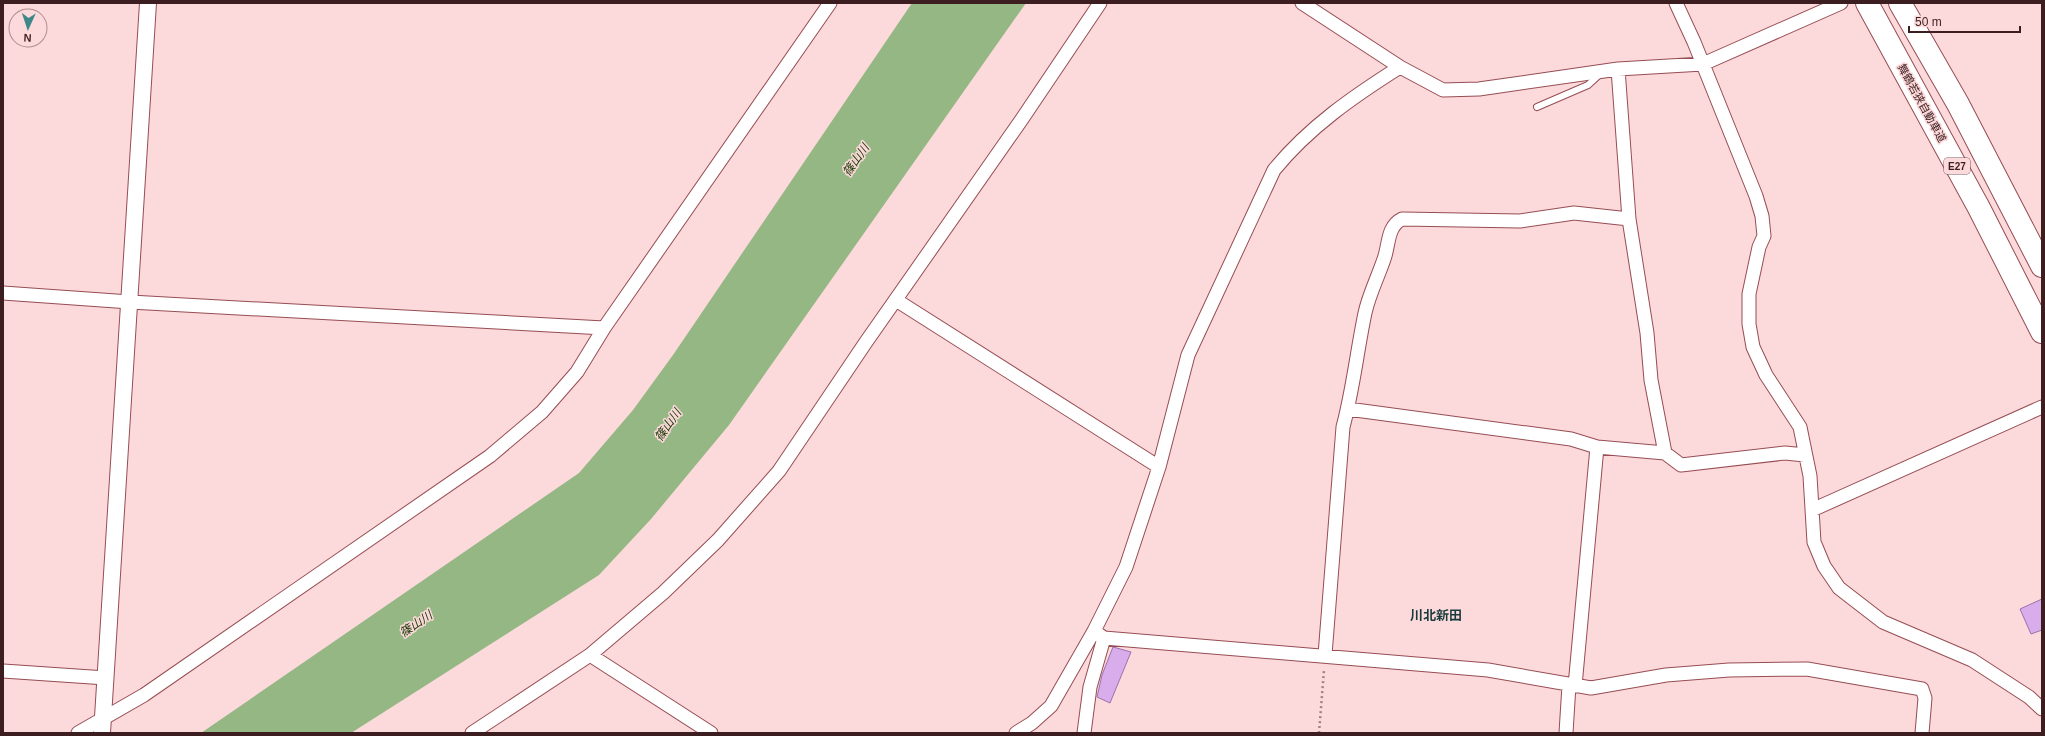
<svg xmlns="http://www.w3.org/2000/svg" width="2045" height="736" font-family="Arial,'Noto Sans JP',sans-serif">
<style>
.water{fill:#94b784}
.building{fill:#d9adeb;stroke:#9b71ab}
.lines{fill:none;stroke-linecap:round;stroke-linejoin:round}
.service-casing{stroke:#964d53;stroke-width:8}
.minor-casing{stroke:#964d53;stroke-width:15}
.tertiary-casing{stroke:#964d53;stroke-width:18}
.motorway-casing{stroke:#964d53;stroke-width:24}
.path{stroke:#a28182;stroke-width:2.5;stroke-dasharray:2 3;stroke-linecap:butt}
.service{stroke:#fff;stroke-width:6}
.minor{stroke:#fff;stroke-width:13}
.tertiary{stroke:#fff;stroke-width:16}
.motorway{stroke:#fff;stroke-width:22}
.labels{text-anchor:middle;stroke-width:3;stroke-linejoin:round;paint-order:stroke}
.shield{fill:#fcd9da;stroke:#765658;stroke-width:1}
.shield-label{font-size:10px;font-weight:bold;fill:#3d1e20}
.street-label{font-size:11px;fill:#3d1e20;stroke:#fcd9da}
.water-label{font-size:12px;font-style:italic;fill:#193a04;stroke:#fcd9da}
.quarter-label{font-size:13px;font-weight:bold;fill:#173a3a;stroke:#fcd9da}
</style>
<rect width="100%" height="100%" fill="#fcd9da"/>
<!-- water -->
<path class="water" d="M 912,3 L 1026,3 L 729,425 L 651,519 L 599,575 L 351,733 L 201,733 L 579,473 L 633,410 L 673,355 Z"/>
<!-- building -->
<path class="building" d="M 2042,599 L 2042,630 L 2031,634 L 2020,609 Z
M 1113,647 L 1131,652 L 1110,703 L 1097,697 L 1102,675 Z"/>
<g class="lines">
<!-- service casing -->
<g class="service-casing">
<path id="service" d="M 1537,107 L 1588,85 L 1601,73"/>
</g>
<!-- minor casing -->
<g class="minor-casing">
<path id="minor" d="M 1302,3 L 1400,67 L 1443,90 L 1479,89 L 1618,69 L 1703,64 L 1841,3
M 1676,3 L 1694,42 L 1756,196 L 1762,216 L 1764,236 L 1759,247 L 1749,294 L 1749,324 L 1753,347 L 1766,375 L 1800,427 L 1810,476 L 1814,542 L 1824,566 L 1839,588 L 1883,622 L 1972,660 L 2029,697 L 2042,709
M 1618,69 L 1629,219 L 1647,333 L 1651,380 L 1665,453
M 3,293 L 130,302 L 604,328
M 896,300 L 1159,467
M 1348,409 L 1571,439 L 1597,447 L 1665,453 L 1681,465 L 1785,453 L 1805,455
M 1812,510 L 2042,407
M 1094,631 L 1104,638 L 1488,670 L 1591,688 L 1666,675 L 1729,670 L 1807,669 L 1922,689 L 1925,698 L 1922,733
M 590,655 L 711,733
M 1325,655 L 1343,427 C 1353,390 1357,351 1365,313 C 1369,294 1379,275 1385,256 C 1389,242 1388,226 1402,219 L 1520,221 L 1574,213 L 1629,219
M 3,671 L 106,678
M 1575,686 L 1597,447
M 78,733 L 144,695 L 490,456 L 542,412 L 577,372 L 604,328 L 830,3
M 472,733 L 590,655 L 663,593 L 718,540 L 779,471 L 866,342 L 1022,119 L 1100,3
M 1016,733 L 1032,723 L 1051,706 L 1094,631 L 1126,567 L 1159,467 L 1188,355 L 1274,170 C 1309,127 1354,96 1400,67
M 1084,733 L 1090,687 L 1104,638
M 1566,733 L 1569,685"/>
</g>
<!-- tertiary casing -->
<g class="tertiary-casing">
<path id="tertiary" d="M 102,733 L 148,3"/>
</g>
<!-- motorway casing -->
<g class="motorway-casing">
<path id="motorway" d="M 1867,3 L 1979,208 L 2042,332
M 1900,3 L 1958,104 L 2042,266"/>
</g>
<!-- path -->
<path class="path" d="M 1319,733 L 1324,670"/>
<!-- service -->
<use href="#service" class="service"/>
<!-- minor -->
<use href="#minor" class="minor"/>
<!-- tertiary -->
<use href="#tertiary" class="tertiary"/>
<!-- motorway -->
<use href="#motorway" class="motorway"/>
</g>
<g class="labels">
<!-- shield labels -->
<rect class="shield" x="1944" y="158" width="26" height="16" rx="3"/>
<g class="shield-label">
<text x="1957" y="170">E27</text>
</g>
<!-- street labels -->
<g class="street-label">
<text transform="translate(1922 103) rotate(61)" y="4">舞鶴若狭自動車道</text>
</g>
<!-- water labels -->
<g class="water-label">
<text transform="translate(856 160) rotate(-55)" y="4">篠山川</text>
<text transform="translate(668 425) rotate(-55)" y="4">篠山川</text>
<text transform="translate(416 624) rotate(-34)" y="4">篠山川</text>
</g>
<!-- quarter labels -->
<g class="quarter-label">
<text x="1436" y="620">川北新田</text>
</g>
</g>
<!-- border -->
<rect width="2045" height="736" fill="none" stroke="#3d1e20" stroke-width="8"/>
<!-- north arrow -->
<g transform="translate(28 28) rotate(183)"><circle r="19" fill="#fcd9da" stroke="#b08e90"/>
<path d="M0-3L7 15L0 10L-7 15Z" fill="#3f8788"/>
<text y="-6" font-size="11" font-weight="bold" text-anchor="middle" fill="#3d1e20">N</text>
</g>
<!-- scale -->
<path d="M1909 26v6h111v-6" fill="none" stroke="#3d1e20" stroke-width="2"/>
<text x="1915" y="26" font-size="12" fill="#3d1e20" stroke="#fcd9da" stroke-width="3" paint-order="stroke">50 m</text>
</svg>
